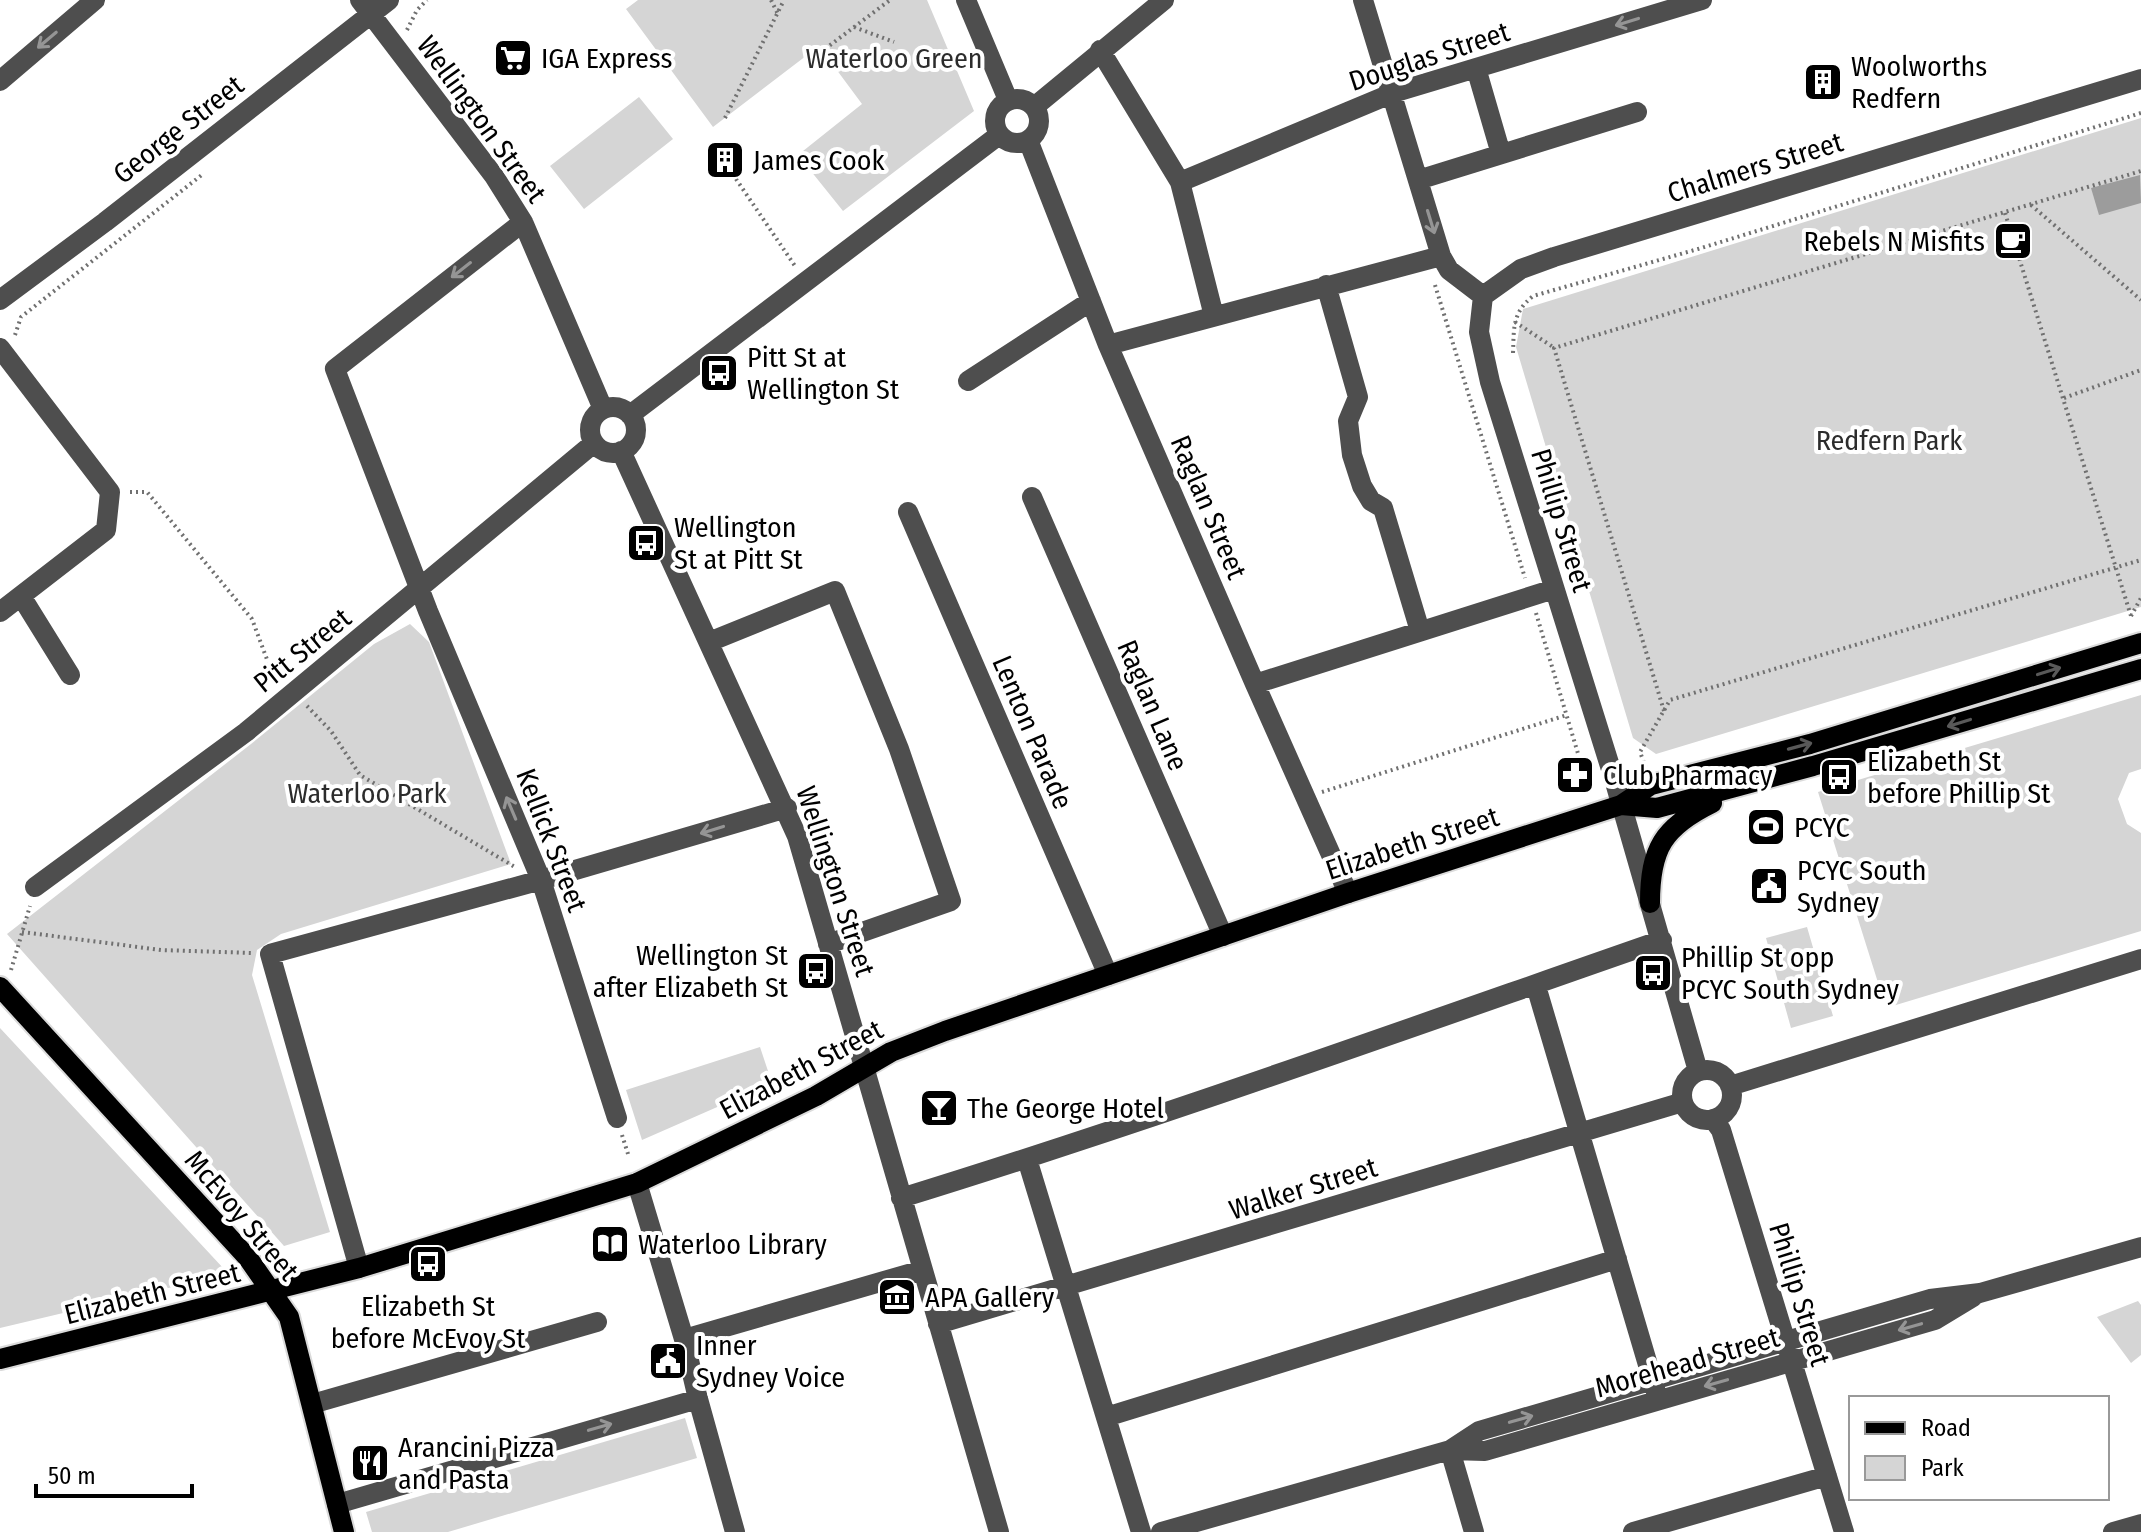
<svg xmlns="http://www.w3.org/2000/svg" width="2141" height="1532" font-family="'Fira Sans Condensed',sans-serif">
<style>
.green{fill:#d5d5d5}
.water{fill:#9c9c9c}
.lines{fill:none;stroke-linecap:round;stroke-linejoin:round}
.major-casing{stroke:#dbdbdb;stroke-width:24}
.path{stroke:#707070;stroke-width:4;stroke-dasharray:2 4;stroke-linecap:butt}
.minor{stroke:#4e4e4e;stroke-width:20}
.major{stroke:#000;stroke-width:20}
.oneway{stroke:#959595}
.oneway2{stroke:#595959}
.labels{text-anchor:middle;stroke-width:8;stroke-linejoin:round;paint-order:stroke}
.street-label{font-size:28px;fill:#000;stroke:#fff}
.poi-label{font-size:28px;fill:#000;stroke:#fff;text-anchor:start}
.park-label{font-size:28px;fill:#2c2c2c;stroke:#fff}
</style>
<rect width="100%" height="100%" fill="#fff"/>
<!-- green -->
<path class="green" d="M 638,0 L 927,0 L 974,111 L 843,211 L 798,155 L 862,104 L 819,46 L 713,127 L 626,9 Z
M 639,97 L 673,139 L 584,209 L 550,166 Z
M 2141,118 L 2141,607 L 1656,754 L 1633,738 L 1516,347 L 1523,309 Z
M 410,624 L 429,642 L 511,864 L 281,934 L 257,950 L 252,975 L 330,1232 L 284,1246 L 7,934 L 251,744 L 374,644 Z
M 2141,695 L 2141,769 L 2129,773 L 2118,799 L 2127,824 L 2141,833 L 2141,931 L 1886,1008 L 1818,792 Z
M 1807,927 L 1833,1016 L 1791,1028 L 1766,938 Z
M 0,1028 L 224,1269 L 219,1276 L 0,1328 Z
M 760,1047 L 772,1083 L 642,1140 L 626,1090 Z
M 2138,1301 L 2141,1305 L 2141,1355 L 2131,1363 L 2097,1317 Z
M 685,1418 L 697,1458 L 448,1532 L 372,1532 L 366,1512 Z"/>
<!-- water -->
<path class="water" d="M 2140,175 L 2141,203 L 2099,215 L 2091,188 Z"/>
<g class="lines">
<!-- major casing -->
<g class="major-casing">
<path id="major" d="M 1621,805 L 1657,808 L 1813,766 L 2141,669
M 1650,903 C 1650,849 1663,827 1712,803
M 0,987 L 248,1258 L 289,1317 L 344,1532
M 0,1359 L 359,1268 L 637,1183 L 816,1096 L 891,1052 L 945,1031 L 1348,893 L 1621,805 L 1651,785 L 1810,744 L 2141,643"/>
</g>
<!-- path -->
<path class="path" d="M 771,0 L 778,14
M 854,27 L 894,42
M 407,30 L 417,10 L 427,0
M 825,49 L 890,0
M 725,118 L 784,0
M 736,179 L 795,266
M 2031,205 L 2141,300
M 2005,213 L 2131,616
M 1435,285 L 1525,578
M 1515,322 L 1553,347
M 15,335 L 21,317 L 203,174
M 1513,353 C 1514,328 1512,313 1533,296 L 1698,249 L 2141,113
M 2064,398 L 2141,370
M 130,492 L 147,492 L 252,619 L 275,681
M 1536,613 L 1588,787
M 2131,616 L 2141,598
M 307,706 L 331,731 L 360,775 L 515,867
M 1664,711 L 1554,348 L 2141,171
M 1646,768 L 1640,752 L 1670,700 L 2141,560
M 1322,792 L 1567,715
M 22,932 L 161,950 L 252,953
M 11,970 L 30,906
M 622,1135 L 628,1154"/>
<!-- minor -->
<path class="minor" d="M 360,0 L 494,176 L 523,222 L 603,409
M 966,0 L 1008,100
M 1363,0 L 1441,256 L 1449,270 L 1483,296
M 1100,50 L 1180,182 L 1214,316
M 1476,68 L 1501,154
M 0,81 L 95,0
M995 121a22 22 0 1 1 44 0a22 22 0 1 1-44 0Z
M 1034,107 L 1164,0
M 1028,140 L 1108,345 L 1255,684 L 1348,893
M 1418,180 L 1637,112
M 1180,182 L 1393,93 L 1702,0
M 523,222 L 335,369 L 428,611 L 541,880 L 617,1118
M 1326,285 L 1358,397 L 1348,421 L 1352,455 L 1362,486 L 1371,501 L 1383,508 L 1420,631
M 1483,296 L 1479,332 L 1490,382 L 1614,779 L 1698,1071
M 1483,296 L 1521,269 L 1554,257 L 2141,79
M 0,300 L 105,222 L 389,0
M 1108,345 L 1441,256
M 0,348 L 110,492 L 106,530 L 0,612
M 968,381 L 1091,301
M590 430a23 23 0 1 1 46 0a23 23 0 1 1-46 0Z
M 630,415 L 999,135
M 621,451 L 797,836 L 999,1532
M 1032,497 L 1223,936
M 908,512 L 1108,975
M 21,596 L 70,675
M 709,642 L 835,591 L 899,749 L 951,901 L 828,944
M 1255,684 L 1554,589
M 35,887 L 246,732 L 594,443
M 1536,986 L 1656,1392
M1682 1095a25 25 0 1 1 50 0a25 25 0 1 1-50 0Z
M 1730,1086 L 2141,959
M 1713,1119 L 1721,1130 L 1844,1532
M 1027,1159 L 1141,1532
M 637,1183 L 684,1339 L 698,1399 L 735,1532
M 901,1198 C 1157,1119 1409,1028 1662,940
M 359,1268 L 270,954 L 541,880 L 787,808
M 938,1324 L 1683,1102
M 684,1339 L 922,1270
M 312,1404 L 597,1322
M 1106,1417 L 1617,1259
M 1450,1450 L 1485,1451 L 1935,1320 L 1973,1297
M 1450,1450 L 1474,1532
M 337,1504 L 698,1399
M 1161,1532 L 1450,1450 L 1479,1431 L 1930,1299 L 1980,1293 L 2141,1247
M 1633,1532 L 1827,1476
M 2113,1532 L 2141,1524"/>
<!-- major -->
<use href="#major" class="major"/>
</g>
<!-- one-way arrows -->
<defs><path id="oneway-shaft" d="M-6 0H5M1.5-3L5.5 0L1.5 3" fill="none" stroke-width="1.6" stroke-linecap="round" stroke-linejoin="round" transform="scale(2)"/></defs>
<g class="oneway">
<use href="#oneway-shaft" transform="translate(1627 22) rotate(163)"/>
<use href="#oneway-shaft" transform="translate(47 40) rotate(140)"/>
<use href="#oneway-shaft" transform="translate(1431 222) rotate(73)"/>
<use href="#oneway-shaft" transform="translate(461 270) rotate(142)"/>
<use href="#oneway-shaft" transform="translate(511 808) rotate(-113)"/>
<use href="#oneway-shaft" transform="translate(712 830) rotate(163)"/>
<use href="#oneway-shaft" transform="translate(1910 1327) rotate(164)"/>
<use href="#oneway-shaft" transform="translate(1716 1383) rotate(164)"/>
<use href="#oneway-shaft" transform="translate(1521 1419) rotate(-16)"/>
<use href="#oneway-shaft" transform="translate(600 1427) rotate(-16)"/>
</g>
<g class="oneway2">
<use href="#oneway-shaft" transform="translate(2049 671) rotate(-17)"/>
<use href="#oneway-shaft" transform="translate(1959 723) rotate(163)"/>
<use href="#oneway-shaft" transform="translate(1800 746) rotate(-15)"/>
</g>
<!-- icons -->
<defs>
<g id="supermarket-square" transform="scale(2)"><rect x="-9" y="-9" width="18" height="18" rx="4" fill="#000" stroke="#fff"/><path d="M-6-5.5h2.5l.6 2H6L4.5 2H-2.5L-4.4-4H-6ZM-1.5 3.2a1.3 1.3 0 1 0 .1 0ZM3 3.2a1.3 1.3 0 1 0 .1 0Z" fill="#fff"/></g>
<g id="building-square" transform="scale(2)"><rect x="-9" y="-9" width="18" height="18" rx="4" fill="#000" stroke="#fff"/><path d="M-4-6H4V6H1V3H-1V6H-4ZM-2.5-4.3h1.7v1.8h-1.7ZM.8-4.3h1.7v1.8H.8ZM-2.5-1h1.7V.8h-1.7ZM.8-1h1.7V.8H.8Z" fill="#fff"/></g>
<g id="cafe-square" transform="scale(2)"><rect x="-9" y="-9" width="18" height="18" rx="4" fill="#000" stroke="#fff"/><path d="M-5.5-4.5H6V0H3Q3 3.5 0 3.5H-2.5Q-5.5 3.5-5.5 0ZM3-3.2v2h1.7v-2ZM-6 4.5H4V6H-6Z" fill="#fff"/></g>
<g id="bus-square" transform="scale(2)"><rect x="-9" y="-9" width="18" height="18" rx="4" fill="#000" stroke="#fff"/><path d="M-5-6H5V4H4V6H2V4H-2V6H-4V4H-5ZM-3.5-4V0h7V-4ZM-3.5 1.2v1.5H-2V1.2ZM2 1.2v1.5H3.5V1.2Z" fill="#fff"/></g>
<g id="pharmacy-square" transform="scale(2)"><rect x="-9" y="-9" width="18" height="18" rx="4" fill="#000" stroke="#fff"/><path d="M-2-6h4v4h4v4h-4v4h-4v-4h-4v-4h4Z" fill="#fff"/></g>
<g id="stadium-square" transform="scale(2)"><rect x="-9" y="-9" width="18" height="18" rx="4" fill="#000" stroke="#fff"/><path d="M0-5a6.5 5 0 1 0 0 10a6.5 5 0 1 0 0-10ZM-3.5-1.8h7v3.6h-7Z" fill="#fff"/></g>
<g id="civic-square" transform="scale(2)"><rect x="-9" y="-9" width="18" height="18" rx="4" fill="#000" stroke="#fff"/><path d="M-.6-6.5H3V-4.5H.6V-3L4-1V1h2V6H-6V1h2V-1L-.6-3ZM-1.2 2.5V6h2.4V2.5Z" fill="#fff"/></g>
<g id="bar-square" transform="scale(2)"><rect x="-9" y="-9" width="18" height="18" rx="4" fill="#000" stroke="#fff"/><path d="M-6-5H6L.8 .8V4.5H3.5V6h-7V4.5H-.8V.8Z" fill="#fff"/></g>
<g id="library-square" transform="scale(2)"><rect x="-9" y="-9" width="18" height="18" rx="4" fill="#000" stroke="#fff"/><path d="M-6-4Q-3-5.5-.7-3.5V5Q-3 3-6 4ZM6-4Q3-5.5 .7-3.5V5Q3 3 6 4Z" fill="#fff"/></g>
<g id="museum-square" transform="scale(2)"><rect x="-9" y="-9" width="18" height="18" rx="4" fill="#000" stroke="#fff"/><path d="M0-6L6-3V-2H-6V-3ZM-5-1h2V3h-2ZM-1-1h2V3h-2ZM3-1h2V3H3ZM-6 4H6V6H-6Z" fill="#fff"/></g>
<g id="restaurant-square" transform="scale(2)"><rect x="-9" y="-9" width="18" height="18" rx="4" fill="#000" stroke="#fff"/><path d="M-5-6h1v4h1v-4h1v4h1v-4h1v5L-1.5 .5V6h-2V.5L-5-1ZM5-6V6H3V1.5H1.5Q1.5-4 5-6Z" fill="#fff"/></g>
</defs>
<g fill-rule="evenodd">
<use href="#supermarket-square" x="513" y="58"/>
<use href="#building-square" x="1823" y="82"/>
<use href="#building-square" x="725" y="160"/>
<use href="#cafe-square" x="2013" y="241"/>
<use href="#bus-square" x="719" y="373"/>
<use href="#bus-square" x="646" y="543"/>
<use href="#pharmacy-square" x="1575" y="775"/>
<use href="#bus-square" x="1839" y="777"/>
<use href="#stadium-square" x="1766" y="827"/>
<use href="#civic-square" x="1769" y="886"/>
<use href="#bus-square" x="816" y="971"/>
<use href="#bus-square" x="1653" y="973"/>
<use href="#bar-square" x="939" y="1108"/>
<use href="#library-square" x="610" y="1244"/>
<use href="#bus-square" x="428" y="1264"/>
<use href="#museum-square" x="897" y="1297"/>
<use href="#civic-square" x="668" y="1361"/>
<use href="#restaurant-square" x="370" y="1463"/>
</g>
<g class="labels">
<!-- street labels -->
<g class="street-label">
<text transform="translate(1429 56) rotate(-18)" y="10">Douglas Street</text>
<text transform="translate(482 119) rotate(54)" y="10">Wellington Street</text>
<text transform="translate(178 129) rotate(-38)" y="10">George Street</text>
<text transform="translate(1755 167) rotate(-17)" y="10">Chalmers Street</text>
<text transform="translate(1209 507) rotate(67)" y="10">Raglan Street</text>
<text transform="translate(1562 520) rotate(73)" y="10">Phillip Street</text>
<text transform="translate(302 650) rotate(-39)" y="10">Pitt Street</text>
<text transform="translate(1153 705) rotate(67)" y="10">Raglan Lane</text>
<text transform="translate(1033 732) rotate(67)" y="10">Lenton Parade</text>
<text transform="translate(552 840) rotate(69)" y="10">Kellick Street</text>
<text transform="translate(1412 843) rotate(-18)" y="10">Elizabeth Street</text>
<text transform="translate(836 881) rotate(72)" y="10">Wellington Street</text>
<text transform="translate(801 1069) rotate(-28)" y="10">Elizabeth Street</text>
<text transform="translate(1303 1188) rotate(-17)" y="10">Walker Street</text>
<text transform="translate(242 1215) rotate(50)" y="10">McEvoy Street</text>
<text transform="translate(152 1293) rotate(-14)" y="10">Elizabeth Street</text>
<text transform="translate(1800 1294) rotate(73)" y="10">Phillip Street</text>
<text transform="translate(1687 1362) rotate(-16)" y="10">Morehead Street</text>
</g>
<!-- poi labels -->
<g class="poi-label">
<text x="541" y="68">IGA Express</text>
<text x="1851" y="76">Woolworths<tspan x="1851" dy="32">Redfern</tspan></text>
<text x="753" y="170">James Cook</text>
<text x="1985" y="251" text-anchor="end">Rebels N Misfits</text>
<text x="747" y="367">Pitt St at<tspan x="747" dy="32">Wellington St</tspan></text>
<text x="674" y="537">Wellington<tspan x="674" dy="32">St at Pitt St</tspan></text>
<text x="1867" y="771">Elizabeth St<tspan x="1867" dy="32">before Phillip St</tspan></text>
<text x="1603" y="785">Club Pharmacy</text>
<text x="1794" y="837">PCYC</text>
<text x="1797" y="880">PCYC South<tspan x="1797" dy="32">Sydney</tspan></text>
<text x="788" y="965" text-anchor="end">Wellington St<tspan x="788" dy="32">after Elizabeth St</tspan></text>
<text x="1681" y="967">Phillip St opp<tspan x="1681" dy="32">PCYC South Sydney</tspan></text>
<text x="967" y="1118">The George Hotel</text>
<text x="638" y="1254">Waterloo Library</text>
<text x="925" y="1307">APA Gallery</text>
<text x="428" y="1316" text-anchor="middle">Elizabeth St<tspan x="428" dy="32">before McEvoy St</tspan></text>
<text x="696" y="1355">Inner<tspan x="696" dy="32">Sydney Voice</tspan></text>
<text x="398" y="1457">Arancini Pizza<tspan x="398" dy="32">and Pasta</tspan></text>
</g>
<!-- park labels -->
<g class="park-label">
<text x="894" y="68">Waterloo Green</text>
<text x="1889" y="450">Redfern Park</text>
<text x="367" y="803">Waterloo Park</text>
</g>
</g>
<!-- legend -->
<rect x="1849" y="1396" width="260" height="104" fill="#ffffff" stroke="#999999" stroke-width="2"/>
<rect x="1865" y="1422" width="40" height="12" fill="#000000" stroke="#999999" stroke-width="2"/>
<text x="1921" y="1436" font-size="24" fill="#000000">Road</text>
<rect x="1865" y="1456" width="40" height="24" fill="#d5d5d5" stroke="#999999" stroke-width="2"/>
<text x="1921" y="1476" font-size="24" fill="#000000">Park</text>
<!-- scale -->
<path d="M36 1484v12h156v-12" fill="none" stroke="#000000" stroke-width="4"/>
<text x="48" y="1484" font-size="24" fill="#000000" stroke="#ffffff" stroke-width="6" paint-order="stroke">50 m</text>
</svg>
